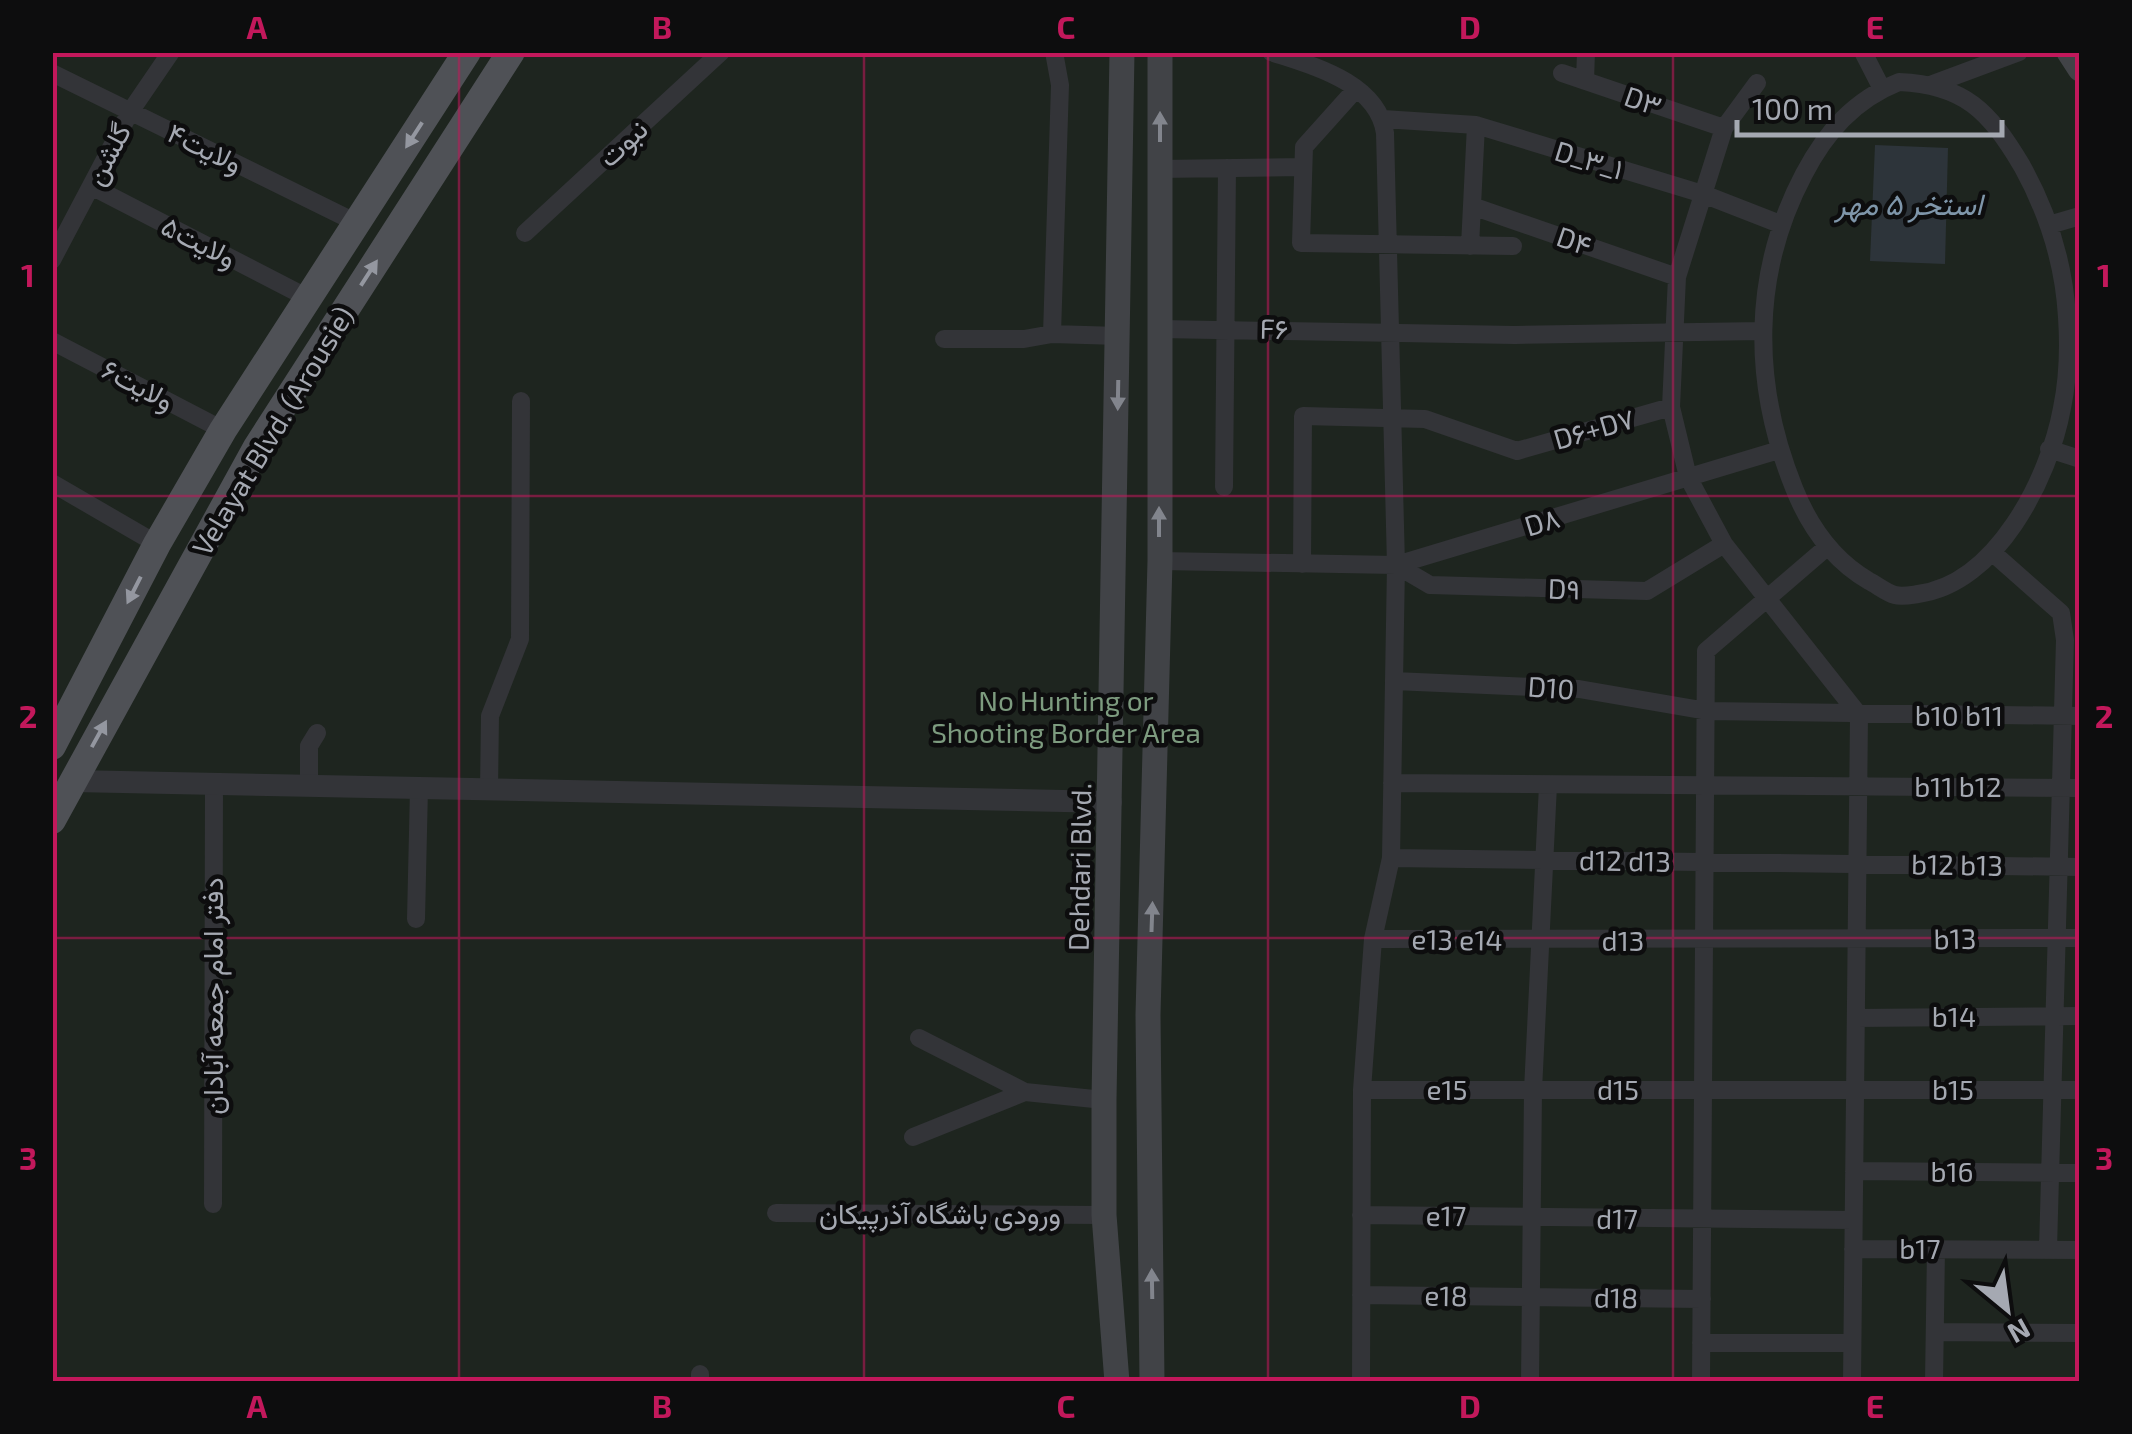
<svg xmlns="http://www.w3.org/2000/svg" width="2132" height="1434" font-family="'Exo 2',Vazirmatn,sans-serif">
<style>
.green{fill:#1e251f}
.water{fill:#2d343a}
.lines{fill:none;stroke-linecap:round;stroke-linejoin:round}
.minor{stroke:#333438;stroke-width:18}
.tertiary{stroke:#333438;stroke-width:22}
.secondary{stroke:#414347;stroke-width:25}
.primary{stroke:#4f5156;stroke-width:28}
.oneway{fill:#82858d}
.oneway2{fill:#9497a0}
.grid{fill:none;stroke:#c2185b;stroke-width:2.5;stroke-opacity:0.55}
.labels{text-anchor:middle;stroke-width:9;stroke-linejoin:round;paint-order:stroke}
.street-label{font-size:28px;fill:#a5a9b2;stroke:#0d0d0e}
.park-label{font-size:28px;fill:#7d9b7f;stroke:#0d0d0e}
.water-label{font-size:30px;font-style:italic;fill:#7f96aa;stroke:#0d0d0e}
.neatline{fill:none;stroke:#c2185b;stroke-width:4}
.grid-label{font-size:32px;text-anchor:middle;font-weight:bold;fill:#c2185b}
</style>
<rect width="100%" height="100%" fill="#121213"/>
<!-- green -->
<path class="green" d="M 52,53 L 2079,53 L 2079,1381 L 53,1381 Z"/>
<!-- water -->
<path class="water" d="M 1875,145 L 1948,148 L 1945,264 L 1870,261 Z"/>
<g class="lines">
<!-- minor -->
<path class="minor" d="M 1054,52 L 1060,85 L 1052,334 L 1119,336
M 1271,52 C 1313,66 1377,82 1385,133 L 1396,565 L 1391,858 L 1373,939 L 1362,1090 L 1361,1382
M 1863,52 L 1882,89
M 52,73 L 357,223
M 1562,73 L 1724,128
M 1585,81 L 1586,52
M 1899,82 C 1965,85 1989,111 2022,166 C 2048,213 2064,264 2067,317 C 2069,347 2068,379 2062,408 C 2049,479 1996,584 1918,594 C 1911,595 1902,597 1895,595 C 1887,593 1877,585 1869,581 C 1833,560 1809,526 1794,488 C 1752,384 1751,274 1804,174 C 1826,132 1854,100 1899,82 Z
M 1757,83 L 1724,128 L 1677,277 L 1671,407 L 1688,477 L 1724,544 L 1859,715 L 1852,1382
M 1933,84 L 2019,52
M 1356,89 L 1304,147 L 1301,243 L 1513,246
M 1383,119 L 1476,125 L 1703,194 L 1780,224
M 1159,169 L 1301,167
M 91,186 L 308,298
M 1472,206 L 1677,277
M 2049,225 L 2080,216
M 525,233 L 721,52
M 1470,246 L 1476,125
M 52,260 L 130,112 L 171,52
M 1159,329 L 1515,335 L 1761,331
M 944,339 L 1024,339 L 1052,334
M 52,341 L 223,430
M 2049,449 L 2080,459
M 52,483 L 157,544
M 1224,487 L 1227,168
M 1993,553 L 2061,613 L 2065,640 L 2048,1249
M 1160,561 L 1396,565 L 1779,450
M 1302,564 L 1303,416 L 1425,419 L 1517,451 L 1671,407
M 1396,565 L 1430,585 L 1647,591 L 1724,544
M 1394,681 L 1579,689 L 1707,711 L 2080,716
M 1392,783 L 2080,788
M 309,786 L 309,746 L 317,733
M 489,790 L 490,716 L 520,639 L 521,401
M 1391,858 L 2080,867
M 416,919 L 419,788
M 1373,939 L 2080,938
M 1856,1018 L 2080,1016
M 919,1038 L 1025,1092 L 1104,1100
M 1362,1090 L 2080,1090
M 913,1137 L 1025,1092
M 1854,1171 L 2080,1173
M 213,1204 L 214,787
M 776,1213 L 1104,1215
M 1361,1215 L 1853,1220
M 1853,1249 L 2080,1250
M 1361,1295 L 1702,1299
M 1935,1332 L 2080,1333
M 1701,1343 L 1852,1343
M 700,1374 L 700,1382
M 1530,1382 L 1533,1090 L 1548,785
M 1701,1382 L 1706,651 L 1827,547
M 1934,1382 L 1936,1249"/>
<!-- tertiary -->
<path class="tertiary" d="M 73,781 L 1111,802"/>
<!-- secondary -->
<path class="secondary" d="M 2069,52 L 2080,69
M 1117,1382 L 1104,1215 L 1104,1100 L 1122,52
M 1152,1382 L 1148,1015 L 1160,561 L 1160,52"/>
<!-- primary -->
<path class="primary" d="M 52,746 L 157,544 L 223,430 L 467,52
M 52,820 L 257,447 L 511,52"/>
</g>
<!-- one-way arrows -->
<defs><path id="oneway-solid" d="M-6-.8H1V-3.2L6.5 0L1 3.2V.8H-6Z" transform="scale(2.5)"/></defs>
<g class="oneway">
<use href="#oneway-solid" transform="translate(1160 127) rotate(-90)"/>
<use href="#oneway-solid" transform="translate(1118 395) rotate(91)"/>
<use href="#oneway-solid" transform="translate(1159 522) rotate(-90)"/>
<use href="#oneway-solid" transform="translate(1152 917) rotate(-88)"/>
<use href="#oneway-solid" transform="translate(1152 1284) rotate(-91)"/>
</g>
<g class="oneway2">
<use href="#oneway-solid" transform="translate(414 135) rotate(123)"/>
<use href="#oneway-solid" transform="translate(369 273) rotate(-57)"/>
<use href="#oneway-solid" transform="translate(134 590) rotate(117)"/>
<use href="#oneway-solid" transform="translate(99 734) rotate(-61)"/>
</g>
<!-- grid -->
<path class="grid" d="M 459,52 L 459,1382M 864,52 L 864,1382M 1268,52 L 1268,1382M 1673,52 L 1673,1382M 52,496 L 2080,496M 52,938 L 2080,938"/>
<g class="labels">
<!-- street labels -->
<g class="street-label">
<text transform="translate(1643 101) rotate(19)" y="10">D۳</text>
<text transform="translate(623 143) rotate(-43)" y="10">نبوت</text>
<text transform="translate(205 148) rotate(26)" y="10">ولایت۴</text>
<text transform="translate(108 154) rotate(-62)" y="10">گلشن</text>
<text transform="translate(1589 160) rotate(17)" y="10">D_۳_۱</text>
<text transform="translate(1574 241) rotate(19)" y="10">D۴</text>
<text transform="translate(199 242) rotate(27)" y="10">ولایت۵</text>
<text transform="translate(1274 329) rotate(1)" y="10">F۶</text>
<text transform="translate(138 385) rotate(28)" y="10">ولایت۶</text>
<text transform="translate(1594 429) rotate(-16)" y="10">D۶+D۷</text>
<text transform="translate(273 431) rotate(-59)" y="10">Velayat Blvd. (Arousie)</text>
<text transform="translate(1542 522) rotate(-17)" y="10">D۸</text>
<text transform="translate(1564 589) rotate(2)" y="10">D۹</text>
<text transform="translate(1551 688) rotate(4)" y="10">D10</text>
<text x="1959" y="726">b10 b11</text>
<text x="1958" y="797">b11 b12</text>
<text transform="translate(1625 861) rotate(1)" y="10">d12 d13</text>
<text transform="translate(1957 865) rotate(1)" y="10">b12 b13</text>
<text transform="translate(1080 867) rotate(-89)" y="10">Dehdari Blvd.</text>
<text transform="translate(1955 939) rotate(-1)" y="10">b13</text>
<text transform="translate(1457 940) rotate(1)" y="10">e13 e14</text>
<text x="1623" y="951">d13</text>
<text transform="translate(213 996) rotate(-90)" y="10">دفتر امام جمعه آبادان</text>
<text x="1954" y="1027">b14</text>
<text x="1447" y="1100">e15</text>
<text x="1618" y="1100">d15</text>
<text x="1953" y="1100">b15</text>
<text x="1952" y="1182">b16</text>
<text x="940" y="1224">ورودی باشگاه آذرپیکان</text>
<text transform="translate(1446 1216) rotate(1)" y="10">e17</text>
<text transform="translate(1617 1219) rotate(1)" y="10">d17</text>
<text x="1920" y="1259">b17</text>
<text transform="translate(1446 1296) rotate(1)" y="10">e18</text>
<text transform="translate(1616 1298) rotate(1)" y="10">d18</text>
</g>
<!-- park labels -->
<g class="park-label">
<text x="1066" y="711">No Hunting or<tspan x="1066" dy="32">Shooting Border Area</tspan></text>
</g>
<!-- water labels -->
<g class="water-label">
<text x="1909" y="215">استخر ۵ مهر</text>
</g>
</g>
<!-- border -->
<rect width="2132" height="1434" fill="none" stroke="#0d0d0e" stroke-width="110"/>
<!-- north arrow -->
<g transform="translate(2007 1309) rotate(151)" stroke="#0d0d0e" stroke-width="8" paint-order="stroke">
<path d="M0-8L18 38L0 25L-18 38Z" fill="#a5a9b2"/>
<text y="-15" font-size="28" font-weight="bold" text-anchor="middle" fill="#a5a9b2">N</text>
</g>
<!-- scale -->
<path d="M1737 120v15h265v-15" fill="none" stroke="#a5a9b2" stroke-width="5"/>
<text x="1752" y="120" font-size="30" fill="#a5a9b2" stroke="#0d0d0e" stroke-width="8" paint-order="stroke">100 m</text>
<rect x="55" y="55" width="2022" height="1324" class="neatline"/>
<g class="grid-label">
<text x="257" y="39">A</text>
<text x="662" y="39">B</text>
<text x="1066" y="39">C</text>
<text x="1470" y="39">D</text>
<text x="1875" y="39">E</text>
<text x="28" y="287">1</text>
<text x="2104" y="287">1</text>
<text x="28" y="728">2</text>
<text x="2104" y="728">2</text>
<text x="28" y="1170">3</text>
<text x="2104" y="1170">3</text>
<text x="257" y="1418">A</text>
<text x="662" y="1418">B</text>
<text x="1066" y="1418">C</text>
<text x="1470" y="1418">D</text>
<text x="1875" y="1418">E</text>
</g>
</svg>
